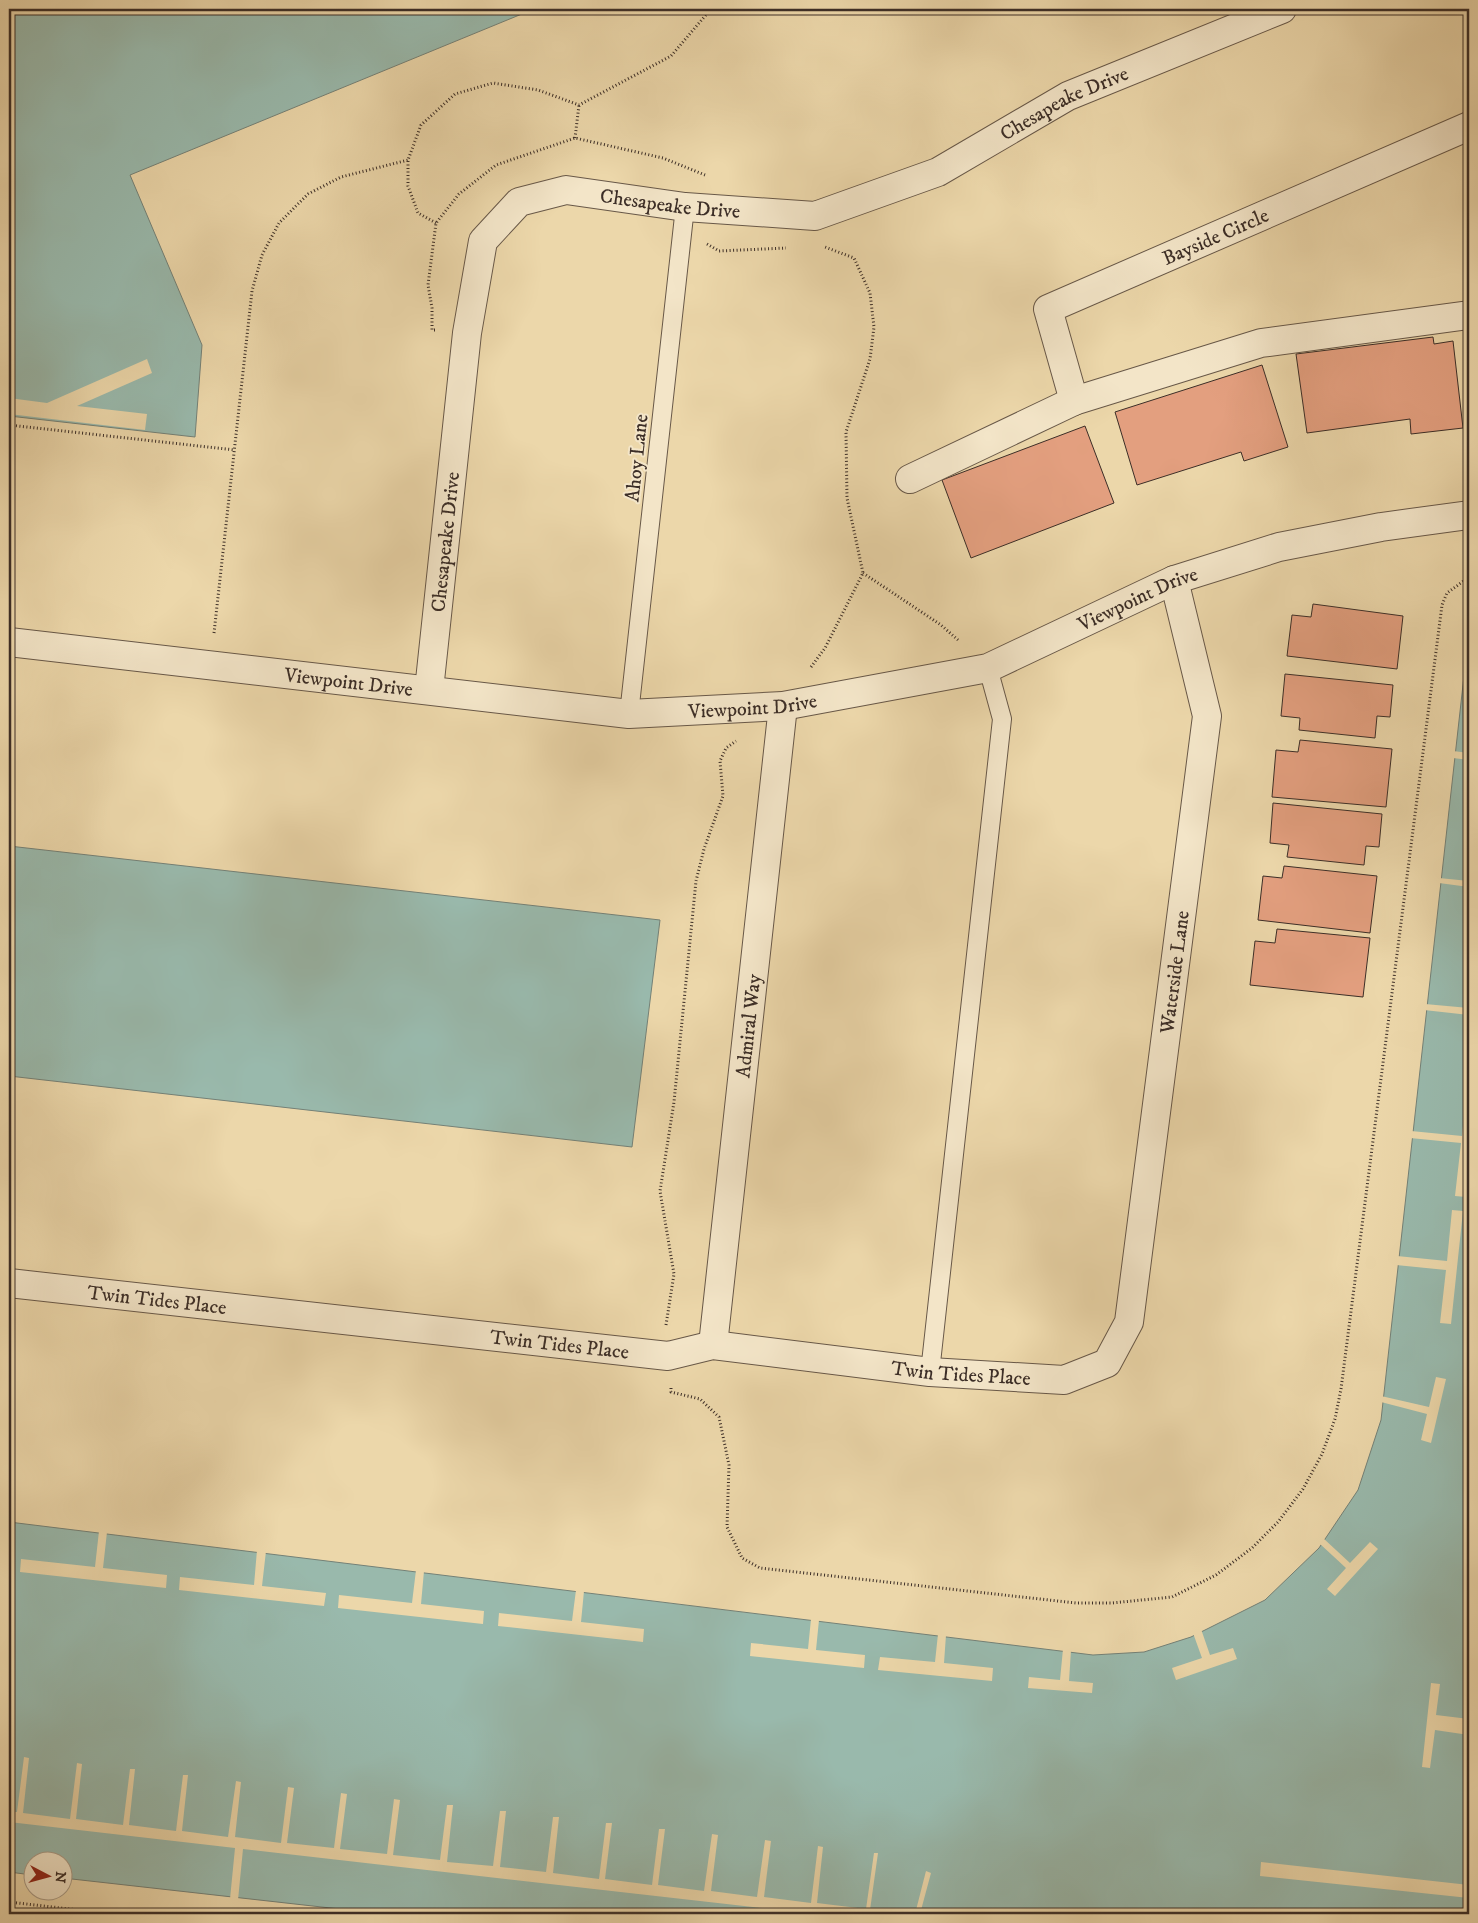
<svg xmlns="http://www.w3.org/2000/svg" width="1478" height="1923" font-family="'IM FELL DW Pica',serif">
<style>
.water{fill:#99b9ac;stroke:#748177}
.pier{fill:#ecd7aa}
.building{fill:#e39f7f;stroke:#3c2e27}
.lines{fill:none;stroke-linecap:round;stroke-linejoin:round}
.service-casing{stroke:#685848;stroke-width:20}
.minor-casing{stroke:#685848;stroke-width:30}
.path{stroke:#3c2e27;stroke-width:3;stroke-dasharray:1 2.5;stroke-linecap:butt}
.service{stroke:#f3e5c8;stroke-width:18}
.minor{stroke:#f3e5c8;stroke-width:28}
.labels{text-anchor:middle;stroke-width:4;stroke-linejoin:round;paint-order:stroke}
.street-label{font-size:20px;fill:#3c2e27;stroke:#f3e5c8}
</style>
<rect width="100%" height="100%" fill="#ecd7aa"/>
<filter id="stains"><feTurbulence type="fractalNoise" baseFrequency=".004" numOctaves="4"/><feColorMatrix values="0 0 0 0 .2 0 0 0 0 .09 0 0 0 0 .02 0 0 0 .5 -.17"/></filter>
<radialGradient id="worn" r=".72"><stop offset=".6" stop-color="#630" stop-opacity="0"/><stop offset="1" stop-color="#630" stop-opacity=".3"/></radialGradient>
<!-- water -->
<path class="water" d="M 9,9 L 534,9 L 130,175 L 202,345 L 195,437 L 9,416 Z
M 1469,631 L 1469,1914 L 384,1914 L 63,1878 L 62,1860 L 32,1860 L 32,1875 L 9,1872 L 9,1522 L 1093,1655 L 1144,1652 L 1191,1637 L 1265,1600 L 1319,1548 L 1358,1490 L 1381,1420 Z
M 9,846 L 660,920 L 632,1147 L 9,1076 Z"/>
<!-- pier -->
<path class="pier" d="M 147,359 L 152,373 L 77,406 L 147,414 L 145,430 L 9,414 L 9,398 L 47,403 Z
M 1453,751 L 1469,753 L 1469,760 L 1453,758 Z
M 1439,878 L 1469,881 L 1469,887 L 1439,883 Z
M 1425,1004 L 1469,1008 L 1469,1015 L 1424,1010 Z
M 1467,1083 L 1469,1083 L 1469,1169 L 1466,1197 L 1455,1196 L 1461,1143 L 1410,1138 L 1411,1131 L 1462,1136 Z
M 1452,1210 L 1463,1211 L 1451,1324 L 1440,1323 L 1446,1270 L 1396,1265 L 1397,1256 L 1447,1261 Z
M 1436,1377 L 1446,1379 L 1431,1443 L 1421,1440 L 1427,1414 L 1381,1402 L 1381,1396 L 1429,1407 Z
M 99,1531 L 107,1532 L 103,1568 L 167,1575 L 166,1588 L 20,1572 L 21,1559 L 95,1567 Z
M 1323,1538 L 1350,1563 L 1370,1542 L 1378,1549 L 1335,1596 L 1327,1589 L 1346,1568 L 1319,1543 Z
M 257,1550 L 266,1551 L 262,1586 L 326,1593 L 324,1606 L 179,1590 L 180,1577 L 254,1585 Z
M 416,1570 L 424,1571 L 421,1604 L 484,1611 L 483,1624 L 338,1608 L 339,1595 L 412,1603 Z
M 576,1590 L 584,1591 L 581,1622 L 644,1629 L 643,1642 L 498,1626 L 499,1613 L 572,1621 Z
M 811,1619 L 819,1620 L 816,1650 L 865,1655 L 864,1668 L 750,1656 L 751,1643 L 808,1649 Z
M 1201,1629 L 1210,1655 L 1233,1648 L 1237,1659 L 1176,1680 L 1172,1668 L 1202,1658 L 1193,1633 Z
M 938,1634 L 946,1635 L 944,1663 L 993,1668 L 992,1681 L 878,1670 L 880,1657 L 935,1662 Z
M 1063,1649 L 1071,1650 L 1069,1681 L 1093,1683 L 1092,1693 L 1028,1688 L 1029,1677 L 1060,1680 Z
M 1431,1683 L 1440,1684 L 1436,1715 L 1469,1719 L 1469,1735 L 1435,1730 L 1430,1768 L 1422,1767 Z
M 24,1757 L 29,1758 L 23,1813 L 70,1819 L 77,1763 L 82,1764 L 76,1819 L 123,1825 L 130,1769 L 135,1769 L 129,1825 L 176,1831 L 183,1775 L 188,1775 L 182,1831 L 228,1837 L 236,1781 L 241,1782 L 235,1837 L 281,1843 L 288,1787 L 294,1788 L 287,1843 L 334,1848 L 341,1793 L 347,1794 L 340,1849 L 387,1854 L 394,1799 L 400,1800 L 393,1855 L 440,1860 L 447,1805 L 453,1805 L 447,1862 L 493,1866 L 500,1811 L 506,1811 L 500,1867 L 546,1872 L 553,1817 L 559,1817 L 553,1873 L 599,1879 L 606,1823 L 612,1823 L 605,1879 L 652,1885 L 659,1829 L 665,1829 L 658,1885 L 704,1891 L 712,1834 L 718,1835 L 711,1891 L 757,1897 L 765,1840 L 771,1841 L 764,1897 L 811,1903 L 818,1846 L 823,1847 L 817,1903 L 866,1909 L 874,1853 L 878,1853 L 870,1910 L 893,1914 L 814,1914 L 243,1849 L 238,1900 L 230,1899 L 235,1848 L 9,1822 L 9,1812 L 17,1812 Z
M 1261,1862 L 1469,1885 L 1469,1898 L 1260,1876 Z
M 926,1871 L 931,1873 L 920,1914 L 915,1914 Z"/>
<!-- building -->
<path class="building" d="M 1433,337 L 1434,344 L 1453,341 L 1463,428 L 1411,434 L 1410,419 L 1307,433 L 1296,354 Z
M 1262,365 L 1288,447 L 1244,461 L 1241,452 L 1137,485 L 1115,412 Z
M 1085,426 L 1114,503 L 971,558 L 942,480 Z
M 1313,604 L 1403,616 L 1397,669 L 1287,656 L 1292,615 L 1311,617 Z
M 1285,674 L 1393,685 L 1390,717 L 1377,716 L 1375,738 L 1299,730 L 1300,718 L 1281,716 Z
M 1300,740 L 1392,749 L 1386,807 L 1272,797 L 1276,750 L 1298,752 Z
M 1273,803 L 1382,814 L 1379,847 L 1366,846 L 1364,865 L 1287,857 L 1289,845 L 1270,843 Z
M 1284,866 L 1377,876 L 1370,933 L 1258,920 L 1263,876 L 1282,878 Z
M 1277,929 L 1370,938 L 1363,997 L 1250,985 L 1255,941 L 1275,943 Z"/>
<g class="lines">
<!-- service casing -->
<g class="service-casing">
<path id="service" d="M 629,714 L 685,207
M 930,1372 L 1002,719 L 988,668"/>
</g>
<!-- minor casing -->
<g class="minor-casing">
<g id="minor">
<path id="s1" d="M 1074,401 L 1048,309 L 1469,126"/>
<path d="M 910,479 L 1074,401 L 1261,343 L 1469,315"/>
<path id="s2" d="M 9,642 L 629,714 L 783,706 L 988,668 L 1174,580 L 1279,547 L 1381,527 L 1469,515"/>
<path id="s3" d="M 429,690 L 467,333 L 483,241 L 519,202 L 566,190 L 685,207 L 815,216 L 938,172 L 1068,96 L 1282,9"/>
<path id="s4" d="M 9,1283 L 668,1356 L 713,1345 L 930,1372 L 1064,1380 L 1107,1363 L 1129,1322 L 1207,716 L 1174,580"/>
<path id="s5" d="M 713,1345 L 783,706"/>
</g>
</g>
<!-- path -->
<path class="path" d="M 575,138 L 579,105
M 436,223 L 418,213 L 408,186 L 408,160 L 421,125 L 455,94 L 493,83 L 538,90 L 579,105 L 671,56 L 711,9
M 707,244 L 719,251 L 786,248
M 435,330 L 432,330 L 432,308 L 428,285 L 436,223 L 459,194 L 496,165 L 575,138 L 663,158 L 705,175
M 9,425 L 235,450
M 863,573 L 941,625 L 958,640
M 214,633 L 252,291 L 262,255 L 279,223 L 308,194 L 341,177 L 408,160
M 811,667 L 825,648 L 863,573 L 847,498 L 846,432 L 870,359 L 874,327 L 870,293 L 854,258 L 825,247
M 666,1325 L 674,1274 L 660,1191 L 674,1102 L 696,881 L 704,849 L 723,796 L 720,761 L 726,748 L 736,741
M 671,1388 L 671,1392 L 700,1399 L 719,1417 L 729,1465 L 727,1527 L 742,1558 L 760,1568 L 1076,1603 L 1112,1603 L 1172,1597 L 1216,1575 L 1252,1548 L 1278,1522 L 1303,1489 L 1322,1454 L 1335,1419 L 1341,1389 L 1442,605 L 1447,593 L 1465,580 L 1469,561
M 9,1902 L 113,1914"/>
<!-- service -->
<use href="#service" class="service"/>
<!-- minor -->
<use href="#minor" class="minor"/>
</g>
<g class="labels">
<!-- street labels -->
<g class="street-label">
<text dy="7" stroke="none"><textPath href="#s3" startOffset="1079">Chesapeake Drive</textPath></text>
<text dy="7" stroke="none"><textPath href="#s3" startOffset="659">Chesapeake Drive</textPath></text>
<text dy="7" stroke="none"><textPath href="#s1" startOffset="278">Bayside Circle</textPath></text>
<text transform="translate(636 458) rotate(-84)" y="7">Ahoy Lane</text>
<text dy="7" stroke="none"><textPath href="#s3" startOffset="149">Chesapeake Drive</textPath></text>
<text dy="7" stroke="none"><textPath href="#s2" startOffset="1152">Viewpoint Drive</textPath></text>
<text dy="7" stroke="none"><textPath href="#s2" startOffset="342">Viewpoint Drive</textPath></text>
<text dy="7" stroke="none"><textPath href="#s2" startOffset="748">Viewpoint Drive</textPath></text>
<text dy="7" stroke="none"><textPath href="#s4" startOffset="1508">Waterside Lane</textPath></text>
<text dy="7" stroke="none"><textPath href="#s5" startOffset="321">Admiral Way</textPath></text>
<text dy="7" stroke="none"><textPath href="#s4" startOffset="149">Twin Tides Place</textPath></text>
<text dy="7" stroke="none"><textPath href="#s4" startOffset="554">Twin Tides Place</textPath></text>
<text dy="7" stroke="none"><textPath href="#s4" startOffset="959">Twin Tides Place</textPath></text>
</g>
</g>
<!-- margin -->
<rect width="1478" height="1923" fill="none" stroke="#ecd7aa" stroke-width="30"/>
<rect x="10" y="10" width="1458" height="1903" fill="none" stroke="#3c2e27" stroke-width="2.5"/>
<rect x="15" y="15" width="1448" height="1893" fill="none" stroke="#3c2e27"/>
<!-- north arrow -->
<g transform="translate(48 1876) rotate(96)"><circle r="24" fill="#f3e5c8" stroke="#aa9c88"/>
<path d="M0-4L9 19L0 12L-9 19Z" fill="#8f2418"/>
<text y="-8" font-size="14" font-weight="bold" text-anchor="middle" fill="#3c2e27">N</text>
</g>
<rect width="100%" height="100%" filter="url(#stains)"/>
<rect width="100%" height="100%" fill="url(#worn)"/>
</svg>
